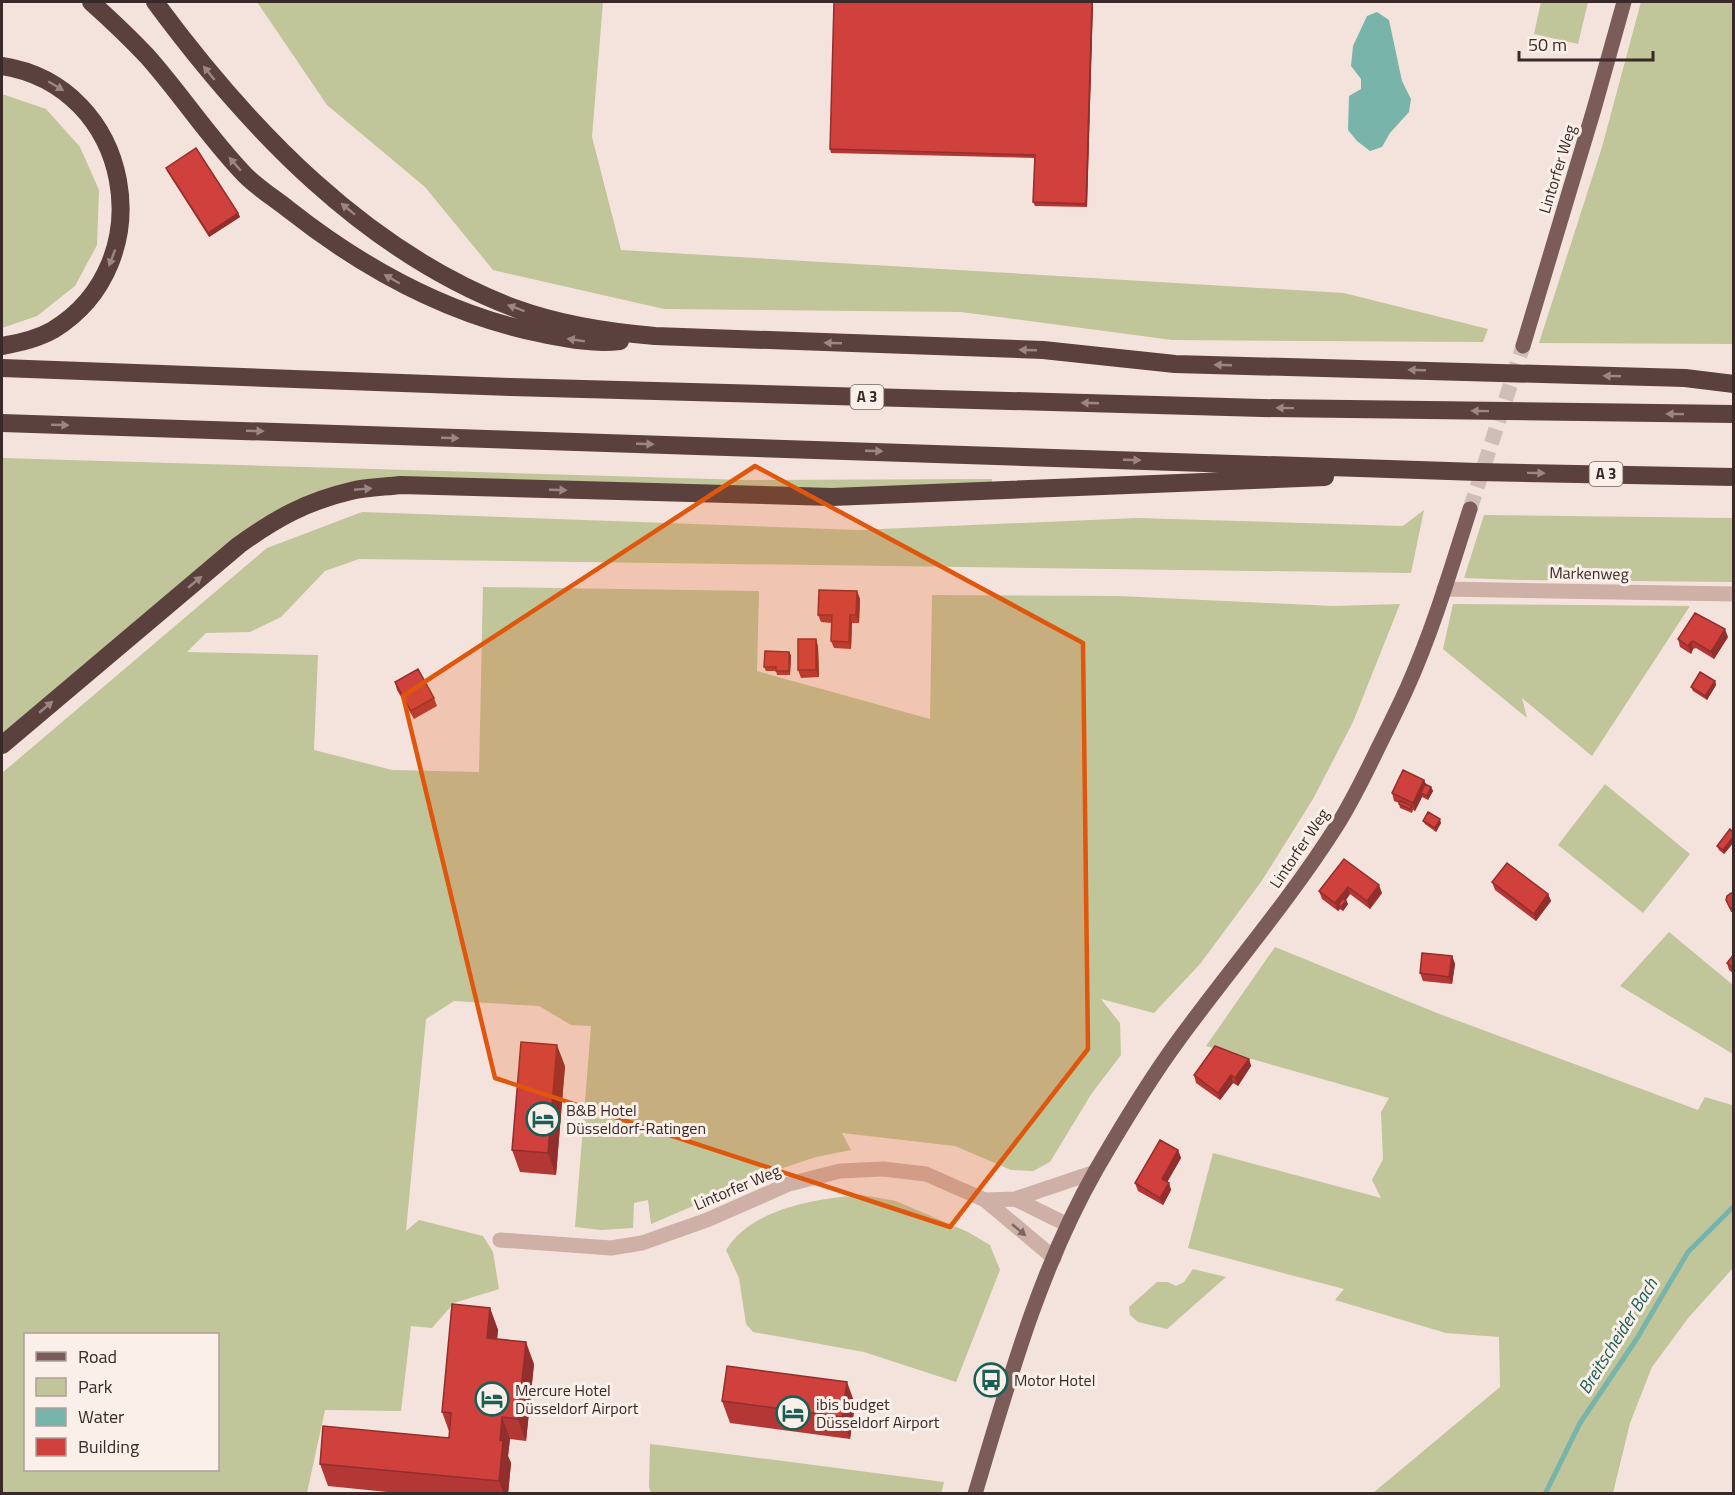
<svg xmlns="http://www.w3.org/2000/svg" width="1735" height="1495" font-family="'Titillium Web',sans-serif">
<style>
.green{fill:#c0c59a;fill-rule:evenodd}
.water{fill:#78b4a9}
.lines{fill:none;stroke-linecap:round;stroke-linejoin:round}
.stream{stroke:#78b4a9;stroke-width:5}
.major-tunnel{stroke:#cfbeb8;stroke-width:15;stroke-dasharray:15 8;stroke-linecap:butt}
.minor{stroke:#ceb0a6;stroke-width:15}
.major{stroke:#7c5c58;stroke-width:15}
.highway{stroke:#5b413e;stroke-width:18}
.wall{fill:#b33835}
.shaded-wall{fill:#922e2b}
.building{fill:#d0413e;stroke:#922e2b;stroke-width:1.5}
.oneway{fill:#9b8782}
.oneway2{fill:#7c6661}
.marked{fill:#df570d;fill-opacity:0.2;stroke:#df570d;stroke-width:4.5;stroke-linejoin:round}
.labels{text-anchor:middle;stroke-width:6;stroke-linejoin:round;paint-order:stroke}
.shield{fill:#fbefe9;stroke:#736462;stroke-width:1.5}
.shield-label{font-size:15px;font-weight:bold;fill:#392928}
.street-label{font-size:16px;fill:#392928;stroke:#fbefe9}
.poi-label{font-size:16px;fill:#392928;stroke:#fbefe9;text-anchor:start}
.water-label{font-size:18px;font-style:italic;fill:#195f54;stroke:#fbefe9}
</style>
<rect width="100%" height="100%" fill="#f4e3dc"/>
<!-- green -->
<path class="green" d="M 257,2 L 603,2 L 592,137 L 621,250 L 1344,293 L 1488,329 L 1483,342 L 1172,340 L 961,312 L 664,309 L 493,270 L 425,187 L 327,105 Z
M 1541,2 L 1588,2 L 1578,44 L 1534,34 Z
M 1641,2 L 1733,2 L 1733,344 L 1539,343 L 1602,147 Z
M 2,94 L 46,109 L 80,147 L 99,190 L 97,245 L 75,286 L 37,316 L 2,328 Z
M 2,458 L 747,480 L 992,479 L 991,486 L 812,491 L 322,491 C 294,501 269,514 244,532 L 2,739 Z
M 1424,510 L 1411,573 L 359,559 L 325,571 L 281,617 L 250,632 L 206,633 L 187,652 L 318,655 L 314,750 L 392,770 L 479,772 L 483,587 L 759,591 L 757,671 L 930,719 L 932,595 L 1119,596 L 1333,606 L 1400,604 L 1353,722 L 1313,799 L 1261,882 L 1200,964 L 1154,1013 L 1101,999 L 1120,1023 L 1121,1055 L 1092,1093 L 1050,1162 L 1033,1171 L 1011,1170 L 955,1146 L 842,1133 L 851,1150 L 816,1157 L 780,1169 L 651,1224 L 648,1200 L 634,1203 L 633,1228 L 601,1230 L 575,1227 L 591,1026 L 571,1025 L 539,1006 L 454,1001 L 426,1019 L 406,1231 L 419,1220 L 483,1236 L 493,1252 L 499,1289 L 454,1303 L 432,1328 L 411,1326 L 401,1411 L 325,1410 L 307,1493 L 2,1493 L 2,773 L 267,548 L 362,512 L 858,530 L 1137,518 L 1403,526 ZM 26,1334 L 218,1334 L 218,1470 L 26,1470 Z
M 1484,515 L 1733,518 L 1733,582 L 1519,580 L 1464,578 Z
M 1453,604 L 1690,606 L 1592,756 L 1522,698 L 1527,718 L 1443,649 Z
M 1605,784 L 1690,854 L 1643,913 L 1558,845 Z
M 1669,932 L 1733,985 L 1733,1054 L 1620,986 Z
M 1275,947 L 1437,1013 L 1698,1110 L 1705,1097 L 1732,1105 L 1733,1103 L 1733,1268 L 1689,1317 L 1652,1367 L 1630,1423 L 1613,1493 L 1373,1493 L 1500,1387 L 1499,1337 L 1446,1333 L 1335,1300 L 1344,1289 L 1188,1248 L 1213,1153 L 1381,1198 L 1372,1180 L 1383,1159 L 1381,1112 L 1389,1098 L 1206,1046 Z
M 863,1195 L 896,1201 L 968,1232 L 990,1245 L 1000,1270 L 956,1382 L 864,1352 L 753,1332 L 746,1324 L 739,1278 L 726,1250 C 751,1208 819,1198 863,1195 Z
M 1193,1269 L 1226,1277 L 1167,1329 L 1138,1322 L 1130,1315 L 1129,1307 L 1157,1282 L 1168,1282 L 1176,1286 L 1184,1282 Z
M 650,1444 L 659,1445 L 944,1482 L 941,1494 L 651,1493 L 649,1487 Z"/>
<!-- water -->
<path class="water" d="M 1377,12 L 1389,20 L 1402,81 L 1411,99 L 1409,112 L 1390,133 L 1382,147 L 1370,151 L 1357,141 L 1348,130 L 1349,96 L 1361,89 L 1361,79 L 1351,66 L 1353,46 L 1367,16 Z"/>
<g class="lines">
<!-- stream -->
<path class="stream" d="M 1545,1494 L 1580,1423 L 1636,1340 L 1688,1252 L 1734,1206"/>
<!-- major-tunnel -->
<path class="major-tunnel" d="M 1470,509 L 1523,346"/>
<!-- minor -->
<path class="minor" d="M 1444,589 L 1734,594
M 1015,1199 L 1095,1172
M 985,1200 L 1015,1199 L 1068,1225
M 500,1240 L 611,1248 L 642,1243 L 707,1220 L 789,1184 L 840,1171 L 883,1169 L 926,1174 L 985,1200 L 1054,1258"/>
<!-- major -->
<path class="major" d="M 1523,346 L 1594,109 L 1624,2
M 975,1494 C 1008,1384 1039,1270 1096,1170 C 1122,1125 1149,1080 1180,1038 C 1232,967 1289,901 1336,827 C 1352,802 1365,775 1378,748 C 1388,728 1398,708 1407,688 C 1433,630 1451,569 1470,509"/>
<!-- highway -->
<path class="highway" d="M 91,2 C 110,19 129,37 147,56 C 181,94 209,138 245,175 C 258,188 274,198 288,209 C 364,269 448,315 543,334 C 569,339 594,344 620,341
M 155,2 C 248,128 366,253 517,309 C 561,325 608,332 655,336 L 1043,350 L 1175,364 L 1685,378 L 1734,384
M 2,66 C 132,86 164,262 53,330 C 37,339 20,343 2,346
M 2,368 L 511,387 L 1262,408 L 1734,414
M 2,423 L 1478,472 L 1734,477
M 2,745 L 239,545 C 275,519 307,501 351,491 C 367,487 385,487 401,485 L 832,497 L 1325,477"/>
</g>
<!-- wall -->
<path class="wall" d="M 834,2 L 1093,2 L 1087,207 L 1035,206 L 1033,202 L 1035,158 L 831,153 L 830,149 Z
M 166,168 L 238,213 L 240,217 L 209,237 L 167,171 Z
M 857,591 L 860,599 L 859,623 L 852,623 L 851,649 L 834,648 L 831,641 L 832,623 L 821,622 L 818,615 Z
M 1728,637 L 1714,659 L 1696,648 L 1693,649 L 1691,654 L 1680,647 L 1678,639 Z
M 818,646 L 819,677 L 801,678 L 798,670 Z
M 791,655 L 790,675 L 777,675 L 776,671 L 766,671 L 764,667 Z
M 1715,681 L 1716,685 L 1707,700 L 1693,691 L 1691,687 Z
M 395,682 L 434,698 L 437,706 L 414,719 L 397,690 Z
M 1424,780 L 1426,785 L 1431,787 L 1433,791 L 1428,800 L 1422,797 L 1415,811 L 1413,810 L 1412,813 L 1400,808 L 1399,803 L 1394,801 L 1392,793 Z
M 1423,821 L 1441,823 L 1436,832 L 1425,824 Z
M 1734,833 L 1734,842 L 1724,854 L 1719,850 L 1717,846 Z
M 1344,859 L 1382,893 L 1370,909 L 1350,894 L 1346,900 L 1348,904 L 1343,911 L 1340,909 L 1338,911 L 1322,899 L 1319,891 Z
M 1492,882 L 1548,894 L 1551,901 L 1536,921 L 1495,890 Z
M 1734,894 L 1734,912 L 1731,912 L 1726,900 Z
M 1734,954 L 1734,974 L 1729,970 L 1727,963 Z
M 1452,956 L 1455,964 L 1452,984 L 1423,981 L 1420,973 Z
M 1249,1059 L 1251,1066 L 1238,1086 L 1233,1083 L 1220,1100 L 1196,1083 L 1194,1075 Z
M 565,1066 L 556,1175 L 520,1172 L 512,1150 Z
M 1178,1150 L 1181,1158 L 1167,1182 L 1169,1183 L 1171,1190 L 1163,1205 L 1138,1191 L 1135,1183 Z
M 490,1308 L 498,1330 L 497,1339 L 534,1364 L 526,1441 L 510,1439 L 508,1456 L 511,1463 L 508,1494 L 407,1494 L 328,1486 L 320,1464 L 449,1438 L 450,1434 L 442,1412 Z
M 722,1401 L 855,1404 L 850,1439 L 730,1423 Z"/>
<!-- shaded-wall -->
<path class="shaded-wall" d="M 1092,2 L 1093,2 L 1087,207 L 1086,204 Z
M 238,213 L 240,217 L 209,237 L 208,233 Z
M 857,591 L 860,599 L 859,623 L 856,615 Z
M 850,615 L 852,623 L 851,649 L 849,642 Z
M 1725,629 L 1728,637 L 1714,659 L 1711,652 Z
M 816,639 L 818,646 L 819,677 L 816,670 Z
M 1691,642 L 1693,649 L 1691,654 L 1688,646 Z
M 789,652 L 791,655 L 790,675 L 789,671 Z
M 1715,681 L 1716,685 L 1707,700 L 1705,696 Z
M 1424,780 L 1427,787 L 1421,793 L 1422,797 L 1415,811 L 1413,803 Z
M 1431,787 L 1433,791 L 1428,800 L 1427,796 Z
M 1440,819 L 1441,823 L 1436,832 L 1435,828 Z
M 1734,836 L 1734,842 L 1724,854 L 1723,850 Z
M 1379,885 L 1382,893 L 1370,909 L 1367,901 Z
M 1348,887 L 1350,894 L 1341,907 L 1338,905 L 1340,909 L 1338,911 L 1335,903 Z
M 1548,894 L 1551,901 L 1536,921 L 1534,914 Z
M 1346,901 L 1348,904 L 1343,911 L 1341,907 Z
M 1452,956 L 1455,964 L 1452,984 L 1449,977 Z
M 557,1045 L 565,1066 L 556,1175 L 548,1153 Z
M 1249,1059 L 1251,1066 L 1238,1086 L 1235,1078 Z
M 1231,1075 L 1233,1083 L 1220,1100 L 1218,1093 Z
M 1178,1150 L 1181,1158 L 1165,1186 L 1162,1179 Z
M 1169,1183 L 1171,1190 L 1163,1205 L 1160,1198 Z
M 490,1308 L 498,1330 L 495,1360 L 487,1338 Z
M 526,1342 L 534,1364 L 526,1441 L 518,1419 Z
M 847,1382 L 855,1404 L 850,1439 L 842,1417 Z
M 502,1417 L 510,1439 L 508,1456 L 511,1463 L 508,1494 L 504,1494 L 499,1481 L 500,1440 Z"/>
<!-- building -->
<path class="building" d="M 834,2 L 1092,2 L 1086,204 L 1033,202 L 1035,155 L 830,149 Z
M 196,148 L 238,213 L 208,233 L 166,168 Z
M 819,590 L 857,591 L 856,615 L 850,615 L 849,642 L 831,641 L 832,615 L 818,615 Z
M 1695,613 L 1725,629 L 1711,652 L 1693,641 L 1691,642 L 1688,646 L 1678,639 Z
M 798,639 L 816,639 L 816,670 L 798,670 Z
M 765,651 L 789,652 L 789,671 L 776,671 L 776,667 L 764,667 Z
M 418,669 L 434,698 L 411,711 L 395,682 Z
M 1700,672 L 1715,681 L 1705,696 L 1691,687 Z
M 1403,770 L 1424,780 L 1413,803 L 1392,793 Z
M 1425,784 L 1431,787 L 1427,796 L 1421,793 Z
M 1400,801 L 1412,806 L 1410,809 L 1399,804 Z
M 1428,812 L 1440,819 L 1435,828 L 1423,821 Z
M 1730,829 L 1734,833 L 1734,836 L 1723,850 L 1717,846 Z
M 1344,859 L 1379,885 L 1367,901 L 1348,887 L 1335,903 L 1319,891 Z
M 1507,863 L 1548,894 L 1534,914 L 1492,882 Z
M 1731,893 L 1734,894 L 1734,908 L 1730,908 L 1726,900 L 1727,896 Z
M 1343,898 L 1346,901 L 1341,907 L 1338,905 Z
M 1422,953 L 1452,956 L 1449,977 L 1420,973 Z
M 1734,954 L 1734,968 L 1727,963 Z
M 521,1042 L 557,1045 L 548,1153 L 512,1150 Z
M 1215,1046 L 1249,1059 L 1235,1078 L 1231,1075 L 1218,1093 L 1194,1075 Z
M 1160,1140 L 1178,1150 L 1162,1179 L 1169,1183 L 1160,1198 L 1135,1183 Z
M 452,1304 L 490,1308 L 487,1338 L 526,1342 L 518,1419 L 502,1417 L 500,1440 L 503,1441 L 499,1481 L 320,1464 L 323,1426 L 449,1438 L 451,1413 L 442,1412 Z
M 727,1366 L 847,1382 L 842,1417 L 722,1401 Z"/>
<!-- one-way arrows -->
<defs><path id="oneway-solid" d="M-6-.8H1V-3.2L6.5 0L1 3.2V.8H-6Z" transform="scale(1.5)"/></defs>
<g class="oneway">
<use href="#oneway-solid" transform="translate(209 73) rotate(-129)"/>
<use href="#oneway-solid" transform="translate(56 86) rotate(30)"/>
<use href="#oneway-solid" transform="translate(235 164) rotate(-131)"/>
<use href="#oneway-solid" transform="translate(348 209) rotate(-141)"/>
<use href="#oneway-solid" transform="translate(112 258) rotate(111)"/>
<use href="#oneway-solid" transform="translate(392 279) rotate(-150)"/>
<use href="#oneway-solid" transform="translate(516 308) rotate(-160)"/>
<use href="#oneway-solid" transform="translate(576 340) rotate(-171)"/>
<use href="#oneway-solid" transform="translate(833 343) rotate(-178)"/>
<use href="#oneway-solid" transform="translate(1028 350) rotate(-178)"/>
<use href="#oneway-solid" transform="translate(1223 365) rotate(-178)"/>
<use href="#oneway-solid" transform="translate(1417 370) rotate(-178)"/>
<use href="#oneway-solid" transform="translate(1612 376) rotate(-178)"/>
<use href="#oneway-solid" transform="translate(1090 403) rotate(-178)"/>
<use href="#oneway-solid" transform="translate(1285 408) rotate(-179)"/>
<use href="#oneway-solid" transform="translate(1480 411) rotate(-179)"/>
<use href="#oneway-solid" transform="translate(1675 414) rotate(-179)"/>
<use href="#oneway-solid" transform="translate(60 425) rotate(2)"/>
<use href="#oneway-solid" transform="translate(255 431) rotate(2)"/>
<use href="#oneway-solid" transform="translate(450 438) rotate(2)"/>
<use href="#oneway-solid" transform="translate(645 444) rotate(2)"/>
<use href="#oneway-solid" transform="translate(874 451) rotate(2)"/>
<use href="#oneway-solid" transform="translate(1132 460) rotate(2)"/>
<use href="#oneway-solid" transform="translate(1536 473) rotate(1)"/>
<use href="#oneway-solid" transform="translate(363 489) rotate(-5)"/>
<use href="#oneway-solid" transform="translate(558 490) rotate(2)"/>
<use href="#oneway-solid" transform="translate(195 582) rotate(-40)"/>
<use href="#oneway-solid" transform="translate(46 707) rotate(-40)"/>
</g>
<use class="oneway2" href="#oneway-solid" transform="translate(1019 1230) rotate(40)"/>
<!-- marked area -->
<path class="marked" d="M 755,466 L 1083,643 L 1088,1049 L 950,1227 L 495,1078 L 403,696 Z"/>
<!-- icons -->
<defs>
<g id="hotel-ring" transform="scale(1.725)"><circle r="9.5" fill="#fbefe9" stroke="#195f54" stroke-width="1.5"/><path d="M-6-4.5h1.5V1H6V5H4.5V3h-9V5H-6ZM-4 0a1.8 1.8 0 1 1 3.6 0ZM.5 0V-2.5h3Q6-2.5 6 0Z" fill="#195f54"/></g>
<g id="bus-ring" transform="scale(1.725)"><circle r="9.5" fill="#fbefe9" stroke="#195f54" stroke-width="1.5"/><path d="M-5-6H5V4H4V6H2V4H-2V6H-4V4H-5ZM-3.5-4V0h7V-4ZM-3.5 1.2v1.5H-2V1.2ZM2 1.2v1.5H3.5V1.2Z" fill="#195f54"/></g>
</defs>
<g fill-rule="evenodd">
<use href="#hotel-ring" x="543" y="1119"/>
<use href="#bus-ring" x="991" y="1380"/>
<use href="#hotel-ring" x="492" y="1399"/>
<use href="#hotel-ring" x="793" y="1413"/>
</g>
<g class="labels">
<!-- shield labels -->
<g class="shield">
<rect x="850.5" y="385" width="33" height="24" rx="4.5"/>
<rect x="1589.5" y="462" width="33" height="24" rx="4.5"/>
</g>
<g class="shield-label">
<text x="867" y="402">A 3</text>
<text x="1606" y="479">A 3</text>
</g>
<!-- street labels -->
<g class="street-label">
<text transform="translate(1557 169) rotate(-73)" y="6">Lintorfer Weg</text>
<text transform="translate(1589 573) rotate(1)" y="6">Markenweg</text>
<text transform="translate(1299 848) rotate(-56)" y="6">Lintorfer Weg</text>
<text transform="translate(737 1187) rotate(-23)" y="6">Lintorfer Weg</text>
</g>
<!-- poi labels -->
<g class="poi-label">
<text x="566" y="1116">B&amp;B Hotel<tspan x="566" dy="18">Düsseldorf-Ratingen</tspan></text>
<text x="1014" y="1386">Motor Hotel</text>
<text x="515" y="1396">Mercure Hotel<tspan x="515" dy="18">Düsseldorf Airport</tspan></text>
<text x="816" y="1410">ibis budget<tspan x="816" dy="18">Düsseldorf Airport</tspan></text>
</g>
<!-- water labels -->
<g class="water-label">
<text transform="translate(1618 1336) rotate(-58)" y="6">Breitscheider Bach</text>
</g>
</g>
<!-- border -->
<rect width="1735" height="1495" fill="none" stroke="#392928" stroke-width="6"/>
<!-- legend -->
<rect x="24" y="1333" width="195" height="138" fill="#fbefe9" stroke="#ada09c" stroke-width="1.5"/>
<rect x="36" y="1352" width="30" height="9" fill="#7c5c58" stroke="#ada09c" stroke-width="1.5"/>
<text x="78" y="1363" font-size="18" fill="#392928">Road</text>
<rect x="36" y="1378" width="30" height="18" fill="#c0c59a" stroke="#ada09c" stroke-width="1.5"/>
<text x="78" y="1393" font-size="18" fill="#392928">Park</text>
<rect x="36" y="1408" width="30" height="18" fill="#78b4a9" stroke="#ada09c" stroke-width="1.5"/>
<text x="78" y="1423" font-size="18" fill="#392928">Water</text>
<rect x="36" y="1438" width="30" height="18" fill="#d0413e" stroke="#ada09c" stroke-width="1.5"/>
<text x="78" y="1453" font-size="18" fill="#392928">Building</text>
<!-- scale -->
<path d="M1519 51v9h134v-9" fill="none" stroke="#392928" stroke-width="3"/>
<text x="1528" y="51" font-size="18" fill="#392928" stroke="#fbefe9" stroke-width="4.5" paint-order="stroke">50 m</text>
</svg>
